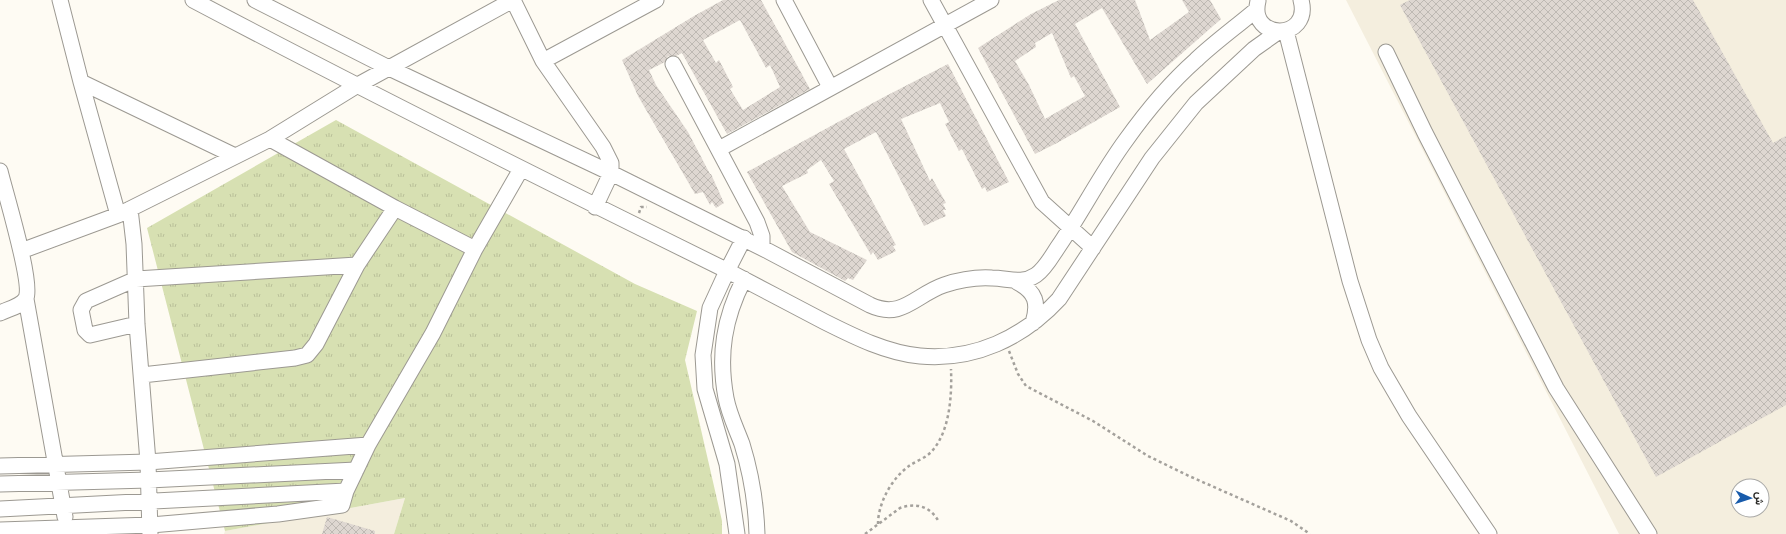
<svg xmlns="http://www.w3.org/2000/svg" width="1786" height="534" font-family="'Source Serif 4',Vazirmatn,serif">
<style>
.built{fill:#f4eede;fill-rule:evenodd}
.grass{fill:url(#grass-tufts)}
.building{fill:url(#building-cross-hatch);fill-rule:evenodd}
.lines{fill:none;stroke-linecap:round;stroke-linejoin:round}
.minor-casing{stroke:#9c9992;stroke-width:17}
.path{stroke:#a4a19c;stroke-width:2.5;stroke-dasharray:3 3;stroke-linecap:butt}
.minor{stroke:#fff;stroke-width:15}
</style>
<defs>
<pattern id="grass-tufts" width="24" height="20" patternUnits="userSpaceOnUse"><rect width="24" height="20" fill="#d7e0b2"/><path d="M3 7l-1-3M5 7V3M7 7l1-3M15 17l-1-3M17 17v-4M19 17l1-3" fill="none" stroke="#b9c099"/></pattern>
<pattern id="building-cross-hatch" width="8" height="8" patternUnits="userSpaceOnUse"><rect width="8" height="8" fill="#ded7d1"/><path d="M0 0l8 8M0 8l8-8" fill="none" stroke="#beb9b3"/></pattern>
</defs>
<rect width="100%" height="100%" fill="#fefbf3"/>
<!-- built -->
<path class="built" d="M 1346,0 L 1786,0 L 1786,534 L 1619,534 ZM 1738,486 L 1762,486 L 1762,510 L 1738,510 Z
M 405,498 L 394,534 L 224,534 L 225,531 Z"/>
<!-- grass -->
<path class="grass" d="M 336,120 L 635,284 L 697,311 L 685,360 L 722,521 L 722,534 L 394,534 L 405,498 L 225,531 L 147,228 Z"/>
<!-- building -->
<path class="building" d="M 723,0 L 761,0 L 810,89 L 727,134 L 682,53 L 676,56 L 668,56 L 665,62 L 649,70 L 656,85 L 688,132 L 710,174 L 711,174 L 724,203 L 716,208 L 712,202 L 710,205 L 703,192 L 695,194 L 638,96 L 622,60 L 694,16 ZM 740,20 L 766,68 L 770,65 L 780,87 L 743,110 L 730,89 L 733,87 L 719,60 L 716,63 L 703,40 Z
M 1059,0 L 1135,0 L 1150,40 L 1189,12 L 1182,0 L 1210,0 L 1221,19 L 1147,84 L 1102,8 L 1075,24 L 1120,107 L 1057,143 L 1035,154 L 978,48 L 1031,14 ZM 1052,33 L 1071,78 L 1074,76 L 1085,96 L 1045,119 L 1029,85 L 1015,61 L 1036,47 L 1035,43 Z
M 1410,0 L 1693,0 L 1773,143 L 1786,136 L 1786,405 L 1656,477 L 1400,5 Z
M 948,64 L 1009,182 L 987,192 L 985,187 L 982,189 L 962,149 L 959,151 L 945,124 L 949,122 L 940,103 L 901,119 L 930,181 L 932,178 L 946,203 L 943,204 L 946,210 L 943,210 L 946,216 L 924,226 L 876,132 L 844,149 L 896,245 L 893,246 L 896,251 L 878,260 L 873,252 L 871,255 L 829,184 L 834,181 L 821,160 L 807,170 L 808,173 L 782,186 L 810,232 L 867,260 L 853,280 L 848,278 L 845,281 L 792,252 L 747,172 L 882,98 Z
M 327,517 L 375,531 L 375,534 L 322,534 Z"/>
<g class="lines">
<!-- minor casing -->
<g class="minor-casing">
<path id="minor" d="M 60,0 L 81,82 L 118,215
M 193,0 C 369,93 547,182 726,270 C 759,287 792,305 825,322 C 855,337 887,353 920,356 C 974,361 1023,338 1059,299 L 1152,158 L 1196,103 L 1254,49 L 1278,32
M 255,0 L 389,68 L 611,173 L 768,251 L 870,305 C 902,320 915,295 944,285 C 959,280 976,277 992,278 C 1008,278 1021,285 1036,275 C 1045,269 1052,256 1058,247 C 1082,212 1101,174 1126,140 C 1146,112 1170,83 1196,60 C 1215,42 1236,27 1256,10
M 513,0 L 543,61 L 603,147 L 611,163 L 611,173 L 595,207
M 784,0 L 830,87
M 931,0 L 1042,202 L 1093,248
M 1258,1 C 1248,41 1312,41 1301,0
M 1286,31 L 1350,281 L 1369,340 L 1381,368 L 1409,416 L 1489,534
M 1386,52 L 1425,133 L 1556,388 L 1649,534
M 543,61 L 656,0
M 673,64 L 757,222 L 762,236 L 762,248
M 81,82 L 235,156
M 270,139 L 395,208 L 475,249
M 719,149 L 991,0
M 0,171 C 5,192 33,283 26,298 C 22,306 8,309 0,313
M 130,209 L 134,244 L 137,324 L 148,462 L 368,445
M 21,251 L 118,215 L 270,139 L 356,86 L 513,0
M 744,279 C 724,318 718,355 726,398 C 729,414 736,428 742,444 C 751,473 756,504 757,534
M 1017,282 C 1036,292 1039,303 1033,323
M 26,299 L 65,517
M 137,324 L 90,335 L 85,330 L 81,310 L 86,301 L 136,279 L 357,265
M 142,375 L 295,358 L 307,355 L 316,344 L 357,265 L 395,208
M 0,466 L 148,462 L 150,534
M 0,484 L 149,480 L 356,470
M 0,509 L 346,491
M 0,530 L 151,525 L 278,514 L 342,505 L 346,491 L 368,445 L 433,333 L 475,249 L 521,169
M 737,534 L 727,464 L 705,389 L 703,355 L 710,308 L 727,271 L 744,238"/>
</g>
<!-- path -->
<path class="path" d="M 639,213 L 641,207 L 647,207
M 1009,351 L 1018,374 L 1026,386 L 1093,421 L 1148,456 L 1189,476 L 1291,521 L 1310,534
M 878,524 C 878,503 892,478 909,466 C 916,461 926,458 932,451 C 950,431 952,395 951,369
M 865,534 L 900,508 C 917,502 931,507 939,522"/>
<!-- minor -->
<use href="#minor" class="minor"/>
</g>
<!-- north arrow -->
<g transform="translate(1750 498) rotate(93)"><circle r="19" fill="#ffffff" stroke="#a9a9a7"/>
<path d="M0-3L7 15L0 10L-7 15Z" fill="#185bab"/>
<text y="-6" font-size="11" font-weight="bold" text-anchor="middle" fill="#282724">ش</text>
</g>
</svg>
